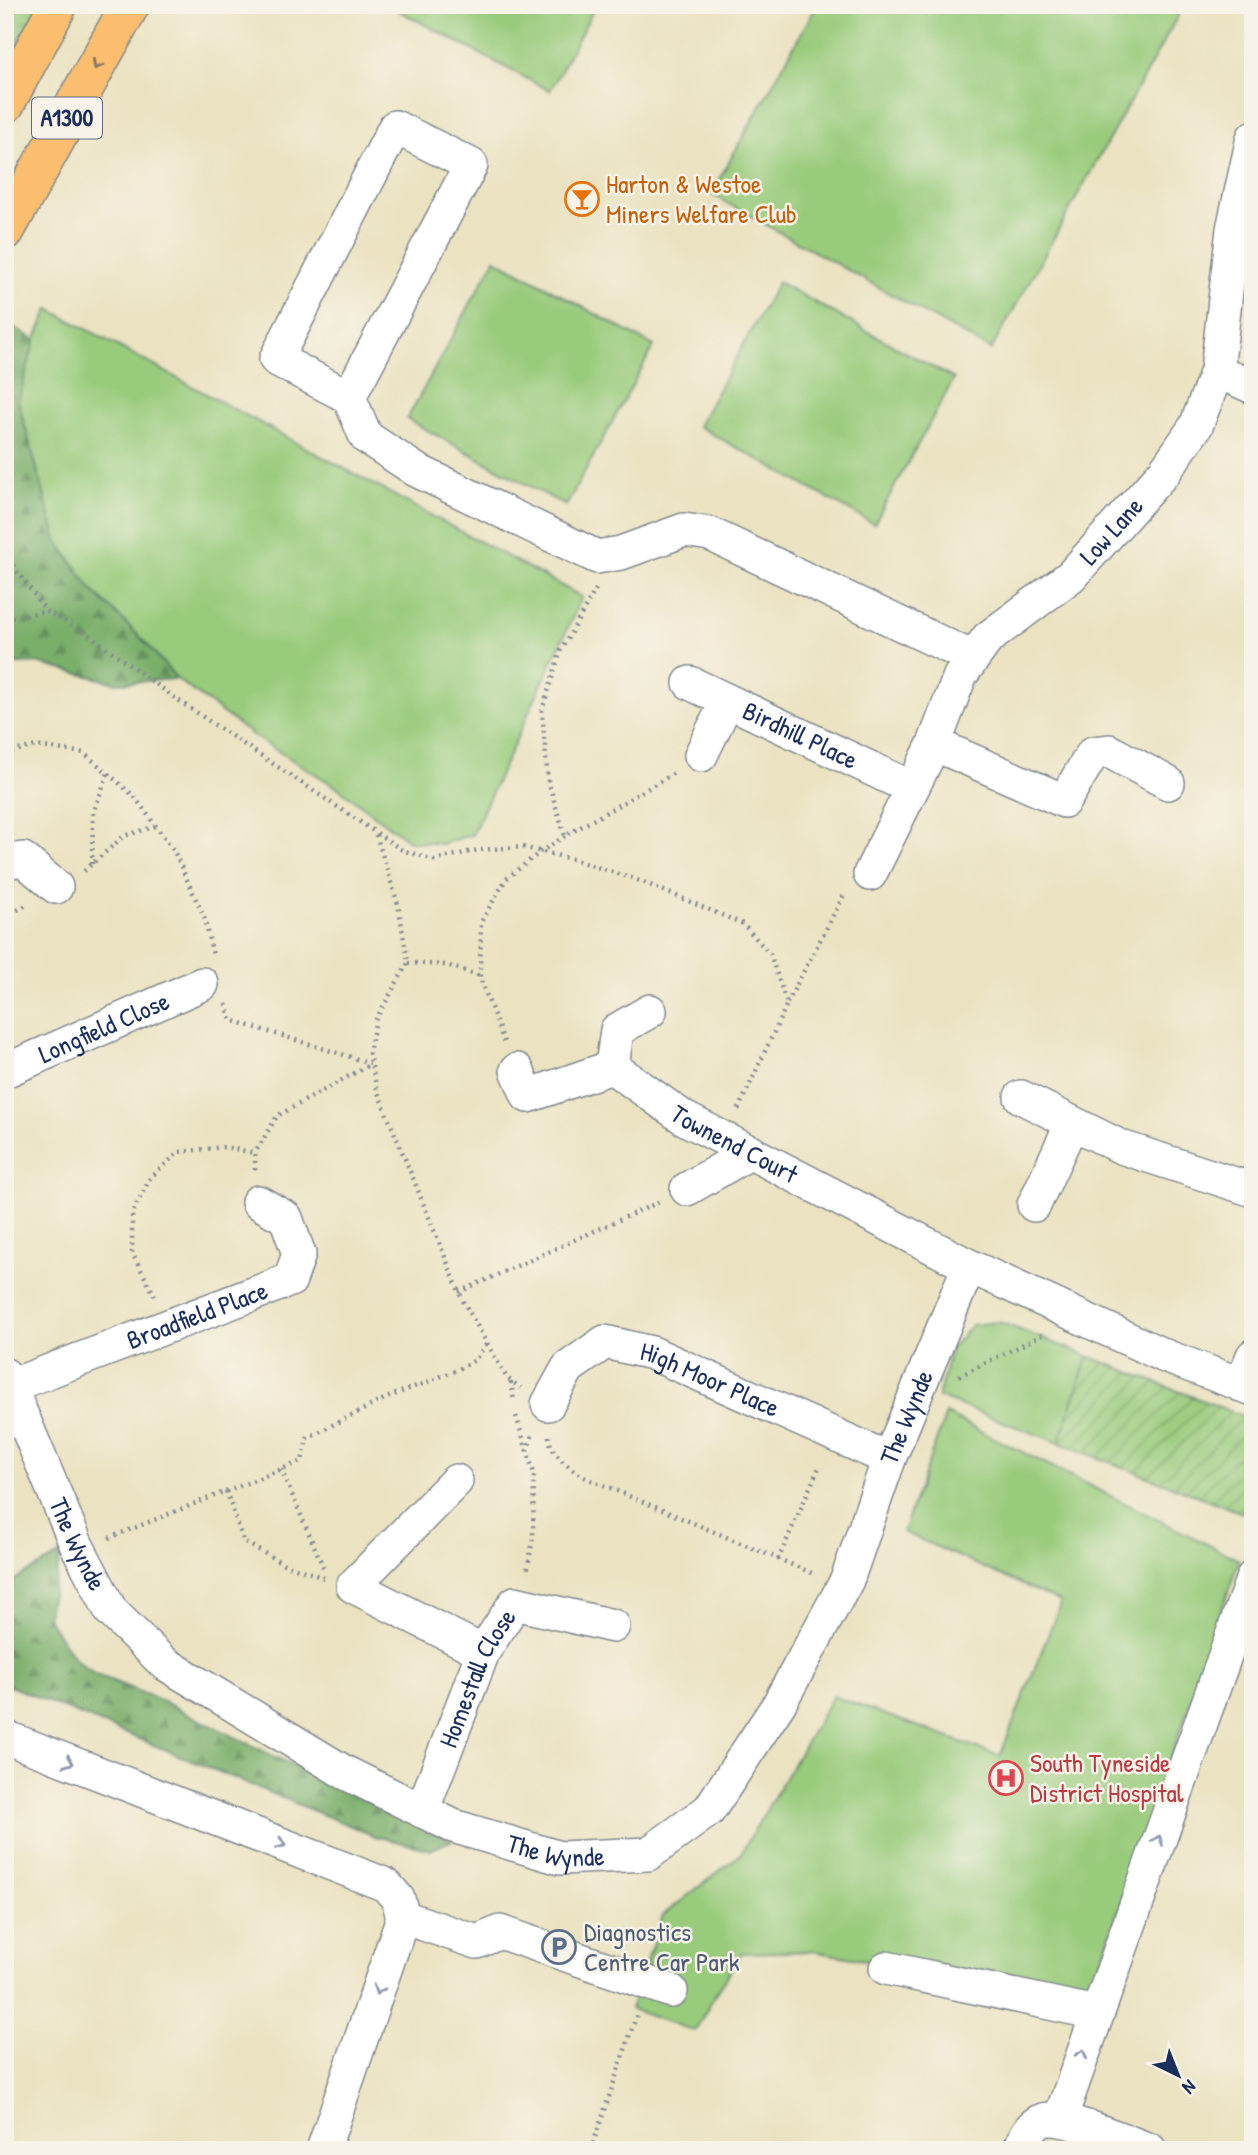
<svg xmlns="http://www.w3.org/2000/svg" width="1258" height="2155" font-family="'Patrick Hand',sans-serif">
<style>
.grass{fill:#99cb7b;stroke:#5a7d6c;stroke-width:2}
.forest{fill:url(#forest-firs);stroke:#4a6f64;stroke-width:2}
.park{fill:url(#park-crowns);stroke:#5a7d6c;stroke-width:2}
.garden{fill:url(#garden-furrows);stroke:#5a7d6c;stroke-width:2}
.lines{fill:none;stroke-linecap:round;stroke-linejoin:round}
.minor-casing{stroke:#82888f;stroke-width:36}
.highway-casing{stroke:#82888f;stroke-width:41}
.path{stroke:#82888f;stroke-width:4.5;stroke-dasharray:2 5;stroke-linecap:butt}
.minor{stroke:#fff;stroke-width:33}
.highway{stroke:#fabe6e;stroke-width:38}
.oneway{stroke:#8a7666}
.oneway2{stroke:#8d97ae}
.labels{text-anchor:middle;stroke-width:5;stroke-linejoin:round;paint-order:stroke}
.shield{fill:#f7f3e8;stroke:#5d6a87;stroke-width:2}
.shield-label{font-size:24px;font-weight:bold;fill:#1b2f5e}
.food-label{font-size:26px;fill:#c56008;stroke:#f7f3e8;text-anchor:start}
.street-label{font-size:26px;fill:#1b2f5e;stroke:#f7f3e8}
.health-label{font-size:26px;fill:#be3a42;stroke:#f7f3e8;text-anchor:start}
.service-label{font-size:26px;fill:#4e5e75;stroke:#f7f3e8;text-anchor:start}
</style>
<defs>
<pattern id="forest-firs" width="22" height="20" patternUnits="userSpaceOnUse" patternTransform="scale(1.75)"><rect width="22" height="20" fill="#7aaf6b"/><path d="M5 1l3.5 6h-7zM16 11l3.5 6h-7z" fill="#638f5b"/></pattern>
<pattern id="park-crowns" width="20" height="18" patternUnits="userSpaceOnUse" patternTransform="scale(1.75)"><rect width="20" height="18" fill="#99cb7b"/><path d="M2 6a3 3 0 1 1 6 0M12 15a3 3 0 1 1 6 0" fill="none" stroke="#7ca568"/></pattern>
<pattern id="garden-furrows" width="10" height="10" patternUnits="userSpaceOnUse" patternTransform="scale(1.75)"><rect width="10" height="10" fill="#99cb7b"/><path d="M-1 1l2-2M0 10L10 0M9 11l2-2" fill="none" stroke="#7ca568"/></pattern>
</defs>
<rect width="100%" height="100%" fill="#f7f3e8"/>
<filter id="ink" filterUnits="userSpaceOnUse"><feTurbulence type="fractalNoise" baseFrequency=".0143" numOctaves="2"/><feDisplacementMap in="SourceGraphic" scale="14" xChannelSelector="R" yChannelSelector="G"/><feConvolveMatrix kernelMatrix="1 2 1 2 8 2 1 2 1" color-interpolation-filters="sRGB"/></filter>
<filter id="wash" filterUnits="userSpaceOnUse"><feTurbulence type="fractalNoise" baseFrequency=".00686" numOctaves="4" result="noise"/><feDisplacementMap in="SourceGraphic" scale="28" xChannelSelector="R" yChannelSelector="G"/><feGaussianBlur stdDeviation="1.57" result="paint"/><feColorMatrix in="noise" values="0 0 0 0 0 0 0 0 0 0 0 0 0 0 0 0 0 1.4 0 .05"/><feComposite in="paint" operator="in"/></filter>
<g filter="url(#wash)">
<rect width="100%" height="100%" fill="#eae2c0"/>
<!-- grass -->
<path class="grass" d="M 388,5 L 596,5 L 550,91 Z
M 817,5 L 1184,5 L 991,350 L 711,194 Z
M 495,259 L 654,346 L 566,506 L 407,419 Z
M 778,282 L 954,379 L 874,524 L 698,426 Z
M 49,309 L 582,597 L 472,835 L 441,844 L 409,841 L 340,789 L 255,737 L 177,679 L 143,640 L 93,591 L 57,541 L 18,401 L 35,340 Z
M 999,1322 L 1088,1356 L 1059,1443 L 938,1397 L 951,1348 L 972,1325 Z
M 946,1414 L 1239,1560 L 1093,1984 L 1079,1993 L 1057,1994 L 813,1951 L 742,1953 L 717,1991 L 695,2031 L 630,2009 L 663,1915 L 740,1855 L 833,1696 L 1000,1756 L 1061,1602 L 903,1532 Z"/>
<!-- forest -->
<path class="forest" d="M 9,324 L 35,340 L 18,401 L 57,541 L 93,591 L 143,640 L 177,679 L 117,683 L 36,663 L 5,665 L 5,337 Z
M 61,1554 L 47,1617 L 74,1658 L 95,1674 L 160,1700 L 334,1786 L 452,1840 L 431,1850 L 375,1836 L 5,1684 L 5,1585 Z"/>
<!-- park -->
<path class="park" d="M 5,5 L 39,5 L 5,65 Z"/>
<!-- garden -->
<path class="garden" d="M 1088,1356 L 1253,1420 L 1253,1517 L 1059,1443 Z"/>
</g>
<g filter="url(#ink)">
<g class="lines">
<!-- minor casing -->
<g class="minor-casing">
<g id="minor">
<path d="M 1217,371 L 1253,387"/>
<path d="M 349,397 L 276,359 L 395,127 L 471,165 L 349,397 L 366,437 L 416,470 L 597,557 L 621,553 L 684,530 L 710,534 L 973,658"/>
<path id="s1" d="M 690,683 L 912,788"/>
<path d="M 934,744 L 1064,801 L 1093,753 L 1109,751 L 1168,783"/>
<path d="M 701,755 L 727,701"/>
<path d="M 5,862 L 23,859 L 56,887"/>
<path id="s2" d="M 870,874 L 934,744 L 960,676 L 988,638 L 1071,576 L 1164,472 L 1196,426 L 1217,371 L 1233,229 L 1253,138"/>
<path d="M 612,1067 L 617,1030 L 650,1011"/>
<path id="s3" d="M 517,1070 L 528,1096 L 612,1067 L 684,1118 L 969,1266 L 1165,1356 L 1253,1389"/>
<path id="s4" d="M 5,1071 L 202,984"/>
<path d="M 1021,1097 L 1121,1147 L 1253,1190"/>
<path d="M 687,1189 L 751,1152"/>
<path d="M 1034,1205 L 1072,1123"/>
<path id="s5" d="M 5,1375 L 76,1544 L 111,1611 L 164,1663 L 344,1772 L 453,1826 L 560,1858 L 648,1854 L 709,1810 L 779,1704 L 847,1580 L 889,1459 L 969,1266"/>
<path d="M 1241,1385 L 1253,1356"/>
<path id="s6" d="M 10,1386 L 290,1280 L 299,1254 L 286,1218 L 258,1202"/>
<path id="s7" d="M 548,1404 L 568,1368 L 605,1342 L 652,1353 L 889,1459"/>
<path d="M 456,1481 L 353,1586 L 483,1652"/>
<path d="M 5,1737 L 386,1885 L 398,1899 L 403,1917 L 323,2150"/>
<path id="s8" d="M 422,1811 L 483,1652 L 515,1603 L 613,1626"/>
<path d="M 403,1917 L 477,1942 L 500,1932 L 671,1991"/>
<path d="M 886,1968 L 1096,2013"/>
<path d="M 1060,2119 L 1253,1577"/>
<path d="M 1020,2150 C 1024,2138 1030,2124 1043,2120 C 1063,2114 1127,2142 1150,2150"/>
</g>
</g>
<!-- highway casing -->
<g class="highway-casing">
<path id="highway" d="M 5,104 L 58,5
M 5,231 L 130,5"/>
</g>
<!-- path -->
<path class="path" d="M 5,554 L 46,611 L 85,632 L 182,703 L 402,850 L 434,860 L 478,850 L 522,847 L 572,859 L 643,882 L 743,924 L 770,954 L 787,1004 L 738,1110
M 596,589 L 561,650 L 542,710 L 548,781 L 565,836 L 676,772
M 5,619 L 46,611
M 5,753 L 36,746 L 84,753 L 134,796 L 174,851 L 204,917 L 213,955
M 376,835 L 398,904 L 408,963 L 376,1019 L 369,1053 L 377,1090 L 463,1301 L 507,1378 L 521,1388
M 92,864 L 93,813 L 108,773
M 84,871 L 124,836 L 156,826
M 1253,904 L 1246,921 L 1253,935
M 5,917 L 28,904
M 408,963 L 447,965 L 480,976
M 787,1003 L 845,893
M 226,1004 L 231,1020 L 370,1063
M 504,1042 L 480,978 L 481,922 L 506,879 L 540,852 L 565,836
M 255,1170 L 255,1153 L 277,1116 L 371,1064
M 459,1292 L 659,1202
M 155,1296 L 132,1253 L 132,1214 L 150,1178 L 179,1152 L 224,1147 L 255,1153
M 959,1376 L 1042,1335
M 511,1382 L 514,1401
M 516,1416 L 534,1473 L 533,1537 L 527,1572
M 549,1436 C 550,1455 570,1468 584,1477 L 814,1574
M 527,1451 L 533,1433
M 281,1469 L 325,1571
M 226,1491 L 244,1542 L 284,1564 L 324,1578
M 109,1538 L 302,1461 L 307,1438 L 386,1398 L 457,1370 L 475,1360 L 487,1343
M 778,1560 L 820,1465
M 591,2150 L 638,2011"/>
<!-- minor -->
<use href="#minor" class="minor"/>
<!-- highway -->
<use href="#highway" class="highway"/>
</g>
<!-- one-way arrows -->
<defs><path id="oneway-chevron" d="M-2-3.5L2.5 0L-2 3.5" fill="none" stroke-width="1.6" stroke-linecap="round" stroke-linejoin="round" transform="scale(1.75)"/></defs>
<use class="oneway" href="#oneway-chevron" transform="translate(97 65) rotate(119)"/>
<g class="oneway2">
<use href="#oneway-chevron" transform="translate(69 1762) rotate(21)"/>
<use href="#oneway-chevron" transform="translate(1158 1840) rotate(-70)"/>
<use href="#oneway-chevron" transform="translate(281 1844) rotate(21)"/>
<use href="#oneway-chevron" transform="translate(378 1990) rotate(109)"/>
<use href="#oneway-chevron" transform="translate(1082 2054) rotate(-71)"/>
</g>
</g>
<!-- icons -->
<defs>
<g id="bar-ring" transform="scale(1.75)"><circle r="9.5" fill="#f7f3e8" stroke="#e8710a" stroke-width="1.5"/><path d="M-6-5H6L.8 .8V4.5H3.5V6h-7V4.5H-.8V.8Z" fill="#e8710a"/></g>
<g id="hospital-ring" transform="scale(1.75)"><circle r="9.5" fill="#f7f3e8" stroke="#e0444e" stroke-width="1.5"/><path d="M-5-5h3v3.5h4V-5h3V5h-3V1.5h-4V5h-3Z" fill="#e0444e"/></g>
<g id="parking-ring" transform="scale(1.75)"><circle r="9.5" fill="#f7f3e8" stroke="#5c6f8a" stroke-width="1.5"/><path d="M-3.5-5.5H1a3.5 3.5 0 0 1 0 7H-1V5.5H-3.5ZM-1-3.4V-.6H.8a1.4 1.4 0 0 0 0-2.8Z" fill="#5c6f8a"/></g>
</defs>
<g fill-rule="evenodd">
<use href="#bar-ring" x="582" y="199"/>
<use href="#hospital-ring" x="1006" y="1778"/>
<use href="#parking-ring" x="559" y="1947"/>
</g>
<g class="labels">
<!-- shield labels -->
<rect class="shield" x="32" y="97.5" width="70" height="41" rx="5"/>
<g class="shield-label">
<text x="67" y="126">A1300</text>
</g>
<!-- food labels -->
<g class="food-label">
<text x="606" y="193">Harton &amp; Westoe<tspan x="606" dy="30">Miners Welfare Club</tspan></text>
</g>
<!-- street labels -->
<g class="street-label">
<text dy="9" stroke="none"><textPath href="#s2" startOffset="429">Low Lane</textPath></text>
<text dy="9" stroke="none"><textPath href="#s1" startOffset="122">Birdhill Place</textPath></text>
<text dy="9" stroke="none"><textPath href="#s4" startOffset="108">Longfield Close</textPath></text>
<text dy="9" stroke="none"><textPath href="#s3" startOffset="262">Townend Court</textPath></text>
<text dy="9" stroke="none"><textPath href="#s6" startOffset="200">Broadfield Place</textPath></text>
<text dy="9" stroke="none"><textPath href="#s7" startOffset="198">High Moor Place</textPath></text>
<text dy="9" stroke="none"><textPath href="#s5" startOffset="1382">The Wynde</textPath></text>
<text dy="9" stroke="none"><textPath href="#s5" startOffset="184">The Wynde</textPath></text>
<text dy="9" stroke="none"><textPath href="#s8" startOffset="144">Homestall Close</textPath></text>
<text dy="9" stroke="none"><textPath href="#s5" startOffset="772">The Wynde</textPath></text>
</g>
<!-- health labels -->
<g class="health-label">
<text x="1030" y="1772">South Tyneside<tspan x="1030" dy="30">District Hospital</tspan></text>
</g>
<!-- service labels -->
<g class="service-label">
<text x="584" y="1941">Diagnostics<tspan x="584" dy="30">Centre Car Park</tspan></text>
</g>
</g>
<!-- margin -->
<rect width="1258" height="2155" fill="none" stroke="#f7f3e8" stroke-width="28"/>
<!-- north arrow -->
<g transform="translate(1178 2075) rotate(137)" stroke="#f7f3e8" stroke-width="5" paint-order="stroke">
<path d="M0-5L12 26L0 18L-12 26Z" fill="#1b2f5e"/>
<text y="-10" font-size="19" font-weight="bold" text-anchor="middle" fill="#1b2f5e">N</text>
</g>
</svg>
